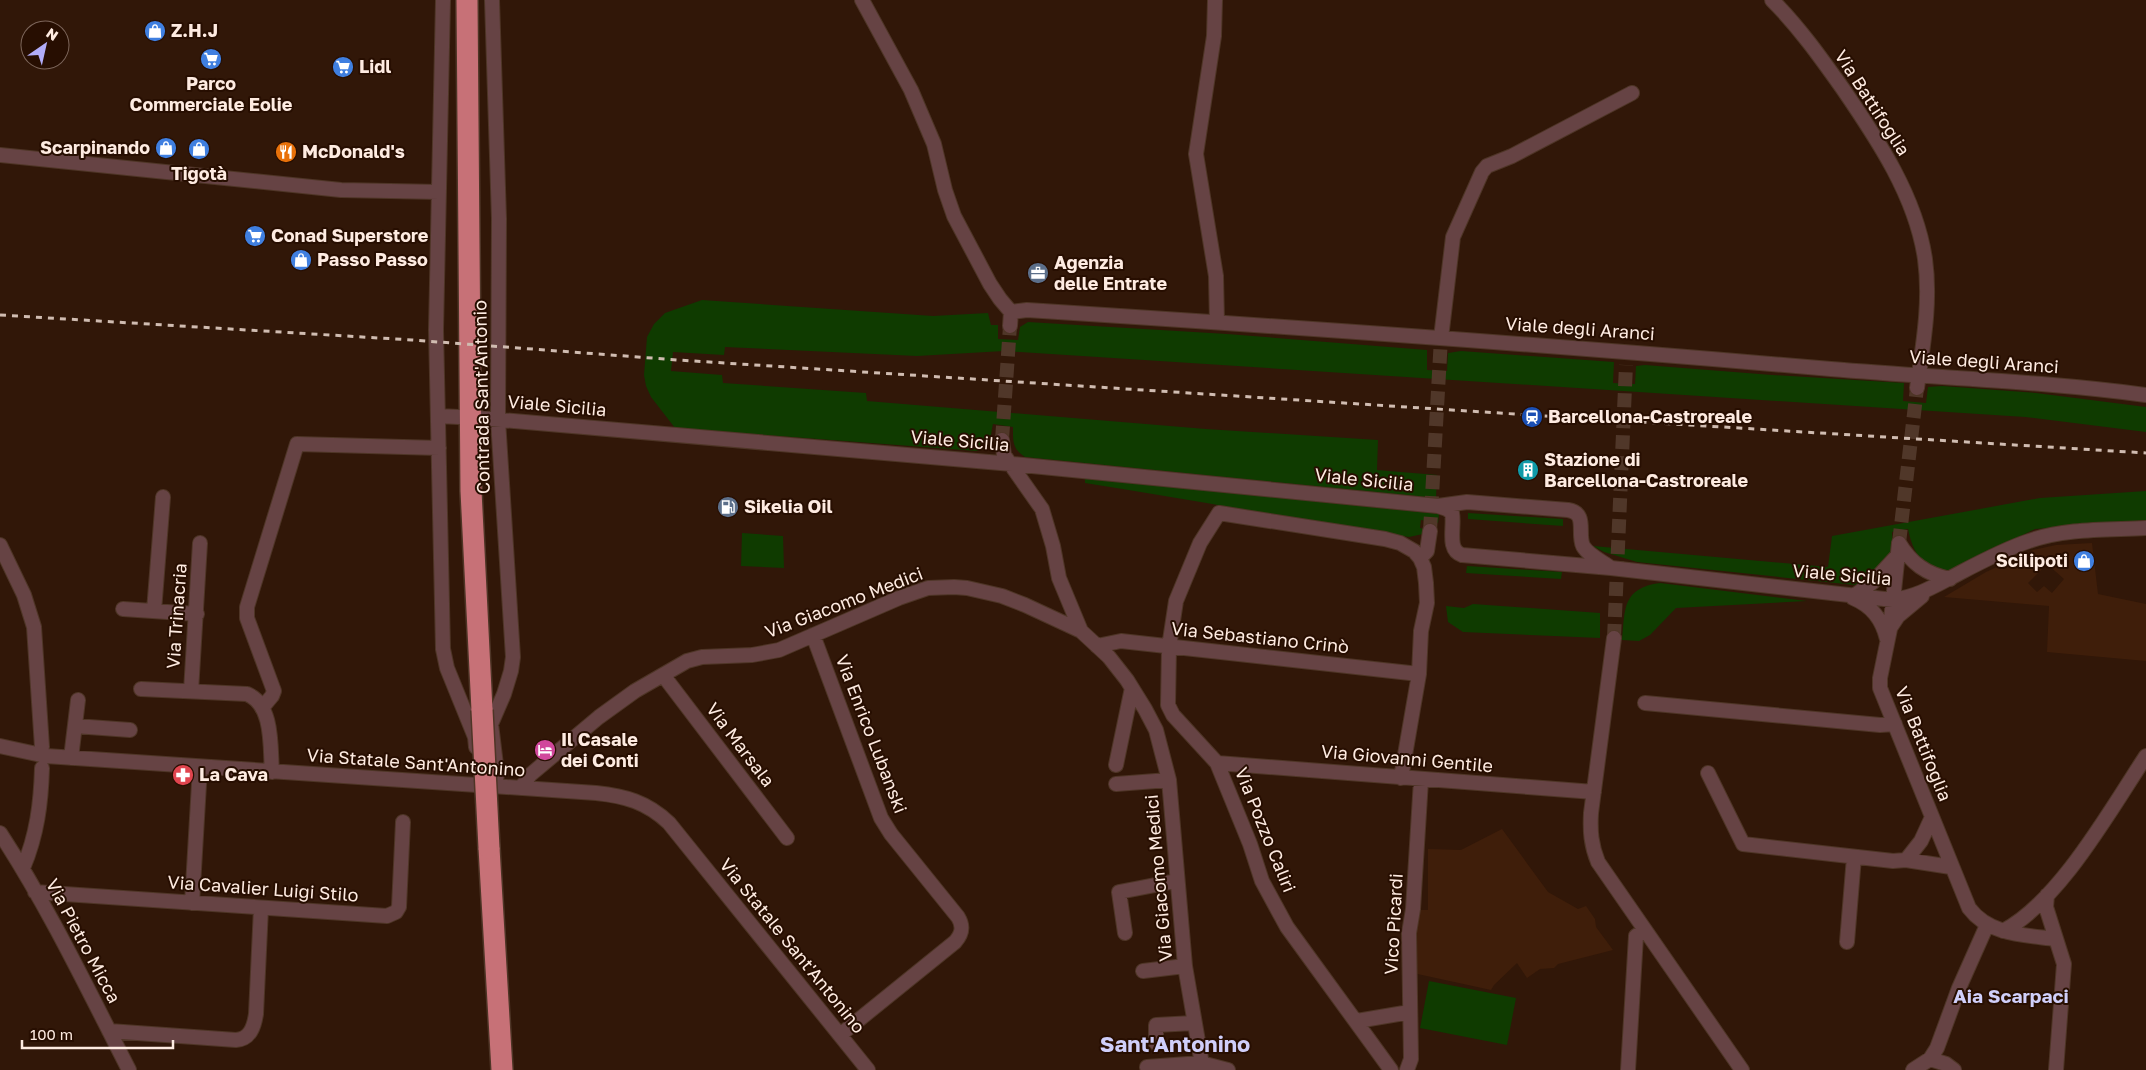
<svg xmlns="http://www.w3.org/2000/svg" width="2146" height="1070" font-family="'Golos Text',sans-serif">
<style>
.built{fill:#3f1e0a;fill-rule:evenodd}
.green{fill:#0f3b00}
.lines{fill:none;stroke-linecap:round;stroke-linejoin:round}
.minor-tunnel{stroke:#503729;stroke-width:14;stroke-dasharray:14 7;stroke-linecap:butt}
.minor-casing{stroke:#4e3526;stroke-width:16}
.highway-casing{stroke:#4e3526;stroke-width:24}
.minor{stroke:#664344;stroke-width:14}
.highway{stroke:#c77177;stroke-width:21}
.rail{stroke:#d0bcb1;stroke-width:3;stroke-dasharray:6 6;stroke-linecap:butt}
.highway-bridge-casing{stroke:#4e3526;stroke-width:24;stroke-linecap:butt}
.highway-bridge{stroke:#c77177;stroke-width:21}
.labels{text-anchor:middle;stroke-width:4;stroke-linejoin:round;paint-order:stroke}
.poi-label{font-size:18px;font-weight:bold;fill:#feebe1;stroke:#270e01;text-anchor:start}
.street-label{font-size:18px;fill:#feebe1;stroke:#270e01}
.neighbourhood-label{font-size:19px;font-weight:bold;fill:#d0cffa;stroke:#270e01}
.district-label{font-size:22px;font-weight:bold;fill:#d0cffa;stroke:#270e01}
</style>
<rect width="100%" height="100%" fill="#311708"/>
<!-- built -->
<path class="built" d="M 2092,543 L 2098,594 L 2146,604 L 2146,661 L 2047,652 L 2049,606 L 1944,597 L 1986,572 L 2033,550 L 2056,545 ZM 2047,564 L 2064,579 L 2052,593 L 2044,586 L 2037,592 L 2028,583 Z
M 1502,829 L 1548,892 L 1578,909 L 1586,906 L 1595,919 L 1596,927 L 1613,950 L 1558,964 L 1554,968 L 1540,969 L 1527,978 L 1517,963 L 1494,985 L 1491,990 L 1413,973 L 1416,910 L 1428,910 L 1428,849 L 1461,850 Z"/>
<!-- green -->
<path class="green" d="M 702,300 L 933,316 L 988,313 L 991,325 L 998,325 L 998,339 L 1018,340 L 1020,327 L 1028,322 L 1227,334 L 1427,350 L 1427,370 L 1447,371 L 1448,353 L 1461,351 L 1614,362 L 1613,383 L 1635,384 L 1636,366 L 1645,365 L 1772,375 L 1904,383 L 1903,401 L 1926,403 L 1928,387 L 1942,386 L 2036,393 L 2146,407 L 2146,432 L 2025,417 L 1004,351 L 917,356 L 725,347 L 724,355 L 673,352 L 671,371 L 722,375 L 723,383 L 866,393 L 867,401 L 1206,429 L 1378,440 L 1377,470 L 1437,475 L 1436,498 L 1025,457 C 1012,449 1013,440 1013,427 L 993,424 C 990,436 992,449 977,451 L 675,428 L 651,397 L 646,386 L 644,375 L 647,337 L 654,324 L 665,313 Z
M 1085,478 L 1439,514 L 1438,523 L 1421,520 L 1420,528 L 1425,529 L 1423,534 L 1409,537 C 1301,520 1193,500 1085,483 Z
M 2146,491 L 2146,520 L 2035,529 L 1951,570 C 1924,571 1913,554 1908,529 L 1892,532 C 1892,537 1894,546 1892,551 C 1888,566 1867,579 1855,585 L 1637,562 L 1604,552 L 1593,546 L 1828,567 L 1832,536 L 2040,498 Z
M 1468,513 L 1563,519 L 1563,526 L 1468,519 Z
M 742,533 L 783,536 L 784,568 L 741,566 Z
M 1467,566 L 1562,572 L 1561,579 L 1466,573 Z
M 1660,583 L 1807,601 L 1676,608 L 1650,635 L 1639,641 L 1622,640 C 1625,609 1622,588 1660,583 Z
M 1473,604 L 1600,613 L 1600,638 L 1463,632 L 1448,622 L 1446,606 L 1464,608 Z
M 1429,981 L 1516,998 L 1507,1045 L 1420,1028 Z"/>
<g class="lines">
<!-- minor-tunnel -->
<path class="minor-tunnel" d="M 1002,440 L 1010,326
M 1430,531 L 1441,338
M 1899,543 L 1917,388
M 1614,638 L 1626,365"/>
<!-- minor casing -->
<g class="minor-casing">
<path id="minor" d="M 443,0 L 436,330 L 443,649 L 447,668 L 475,737 L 476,747
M 862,0 L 911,90 L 934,144 L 945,190 L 954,216 L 990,284 L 1000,299 L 1011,312 L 1010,326
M 1215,0 L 1214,36 L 1196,154 L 1216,276 L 1217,322
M 1772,0 C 1799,27 1821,58 1843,89 C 1878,140 1916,197 1925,259 C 1931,302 1923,345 1917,388
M 0,155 L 341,190 L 439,192
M 1011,312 L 1027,310 C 1295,327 1563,346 1831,369 C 1936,378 2042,381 2146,395
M 1441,338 L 1453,237 L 1482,172 L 1487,166 L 1512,156 L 1632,93
M 438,416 L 459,417
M 479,418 L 1012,464 L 1438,506 L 1467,502 L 1568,510 C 1588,513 1577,533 1583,546 C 1588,555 1603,562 1611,568
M 1002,440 L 1004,455 L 1042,509 L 1053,546 L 1059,578 L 1081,631
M 1438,506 L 1447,509 L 1452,513 C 1455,526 1446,550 1462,555 L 1611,568 L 1893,600 C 1915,597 1931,588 1950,578 C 1975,565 2002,550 2029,541 C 2065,528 2108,530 2146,528
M 1899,543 L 1890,629 L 1880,678 L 1880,688 L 1969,908 C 1989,935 2024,935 2055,939
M 1899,543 C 1911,563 1926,574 1950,579
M 0,545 L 24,595 L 34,627 L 42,747
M 1420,558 L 1427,551 L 1430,531
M 1854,596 L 1873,582 L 1897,556
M 1853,598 C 1872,606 1882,619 1887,639
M 123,609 L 197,614
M 154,611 L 163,497
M 1890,628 L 1898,616 L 1922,596
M 813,635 L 881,818 L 891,834 L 958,917 C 964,927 962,934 955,942 L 840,1035
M 1614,638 L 1591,813 C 1590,831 1591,845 1598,862 L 1742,1070
M 1097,646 L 1121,641 L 1419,674
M 663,675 L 787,838
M 141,689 L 247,694 C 274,705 270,748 272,772
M 191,691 L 200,543
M 1645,703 L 1880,725 L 1895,724
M 262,708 L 272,696 L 274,691 L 247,618 L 247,607 L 297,444 L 439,448
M 75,726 L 130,730
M 0,746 L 46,756 L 596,793 C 625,796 647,802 669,823 L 868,1070
M 71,758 L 78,700
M 1217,763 L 1594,792
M 1116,765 L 1132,688
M 1708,773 L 1743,844 L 1893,861 L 1906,860 L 1951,867
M 1116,784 L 1169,780
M 491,786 L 496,781 L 497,773 L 491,724 L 504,694 L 511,671 L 513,657 L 498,420 L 499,219 L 492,0
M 521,788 L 530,775 L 599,717 L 635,691 L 687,661 L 702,657 L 752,655 L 779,650 L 899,598 L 928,588 L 954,587 L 967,588 L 1002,596 L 1025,605 L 1081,631 L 1109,657 L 1127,680 L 1145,709 L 1156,730 L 1169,780 L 1185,966 L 1203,1070
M 0,833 C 49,908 88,990 129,1070
M 1906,860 L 1921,841 L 1932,817
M 23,868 C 37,835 41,803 42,768
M 35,892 L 387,916 L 396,912 L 399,907 L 403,822
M 2047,895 L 2046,907 L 2064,964 L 2056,1070
M 192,903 L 200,767
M 2003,931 C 2059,902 2111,809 2146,756
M 1125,933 L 1119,892 L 1176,881
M 1847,942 L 1854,857
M 1143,971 L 1185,966
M 1357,1021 L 1410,1012
M 109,1031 L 236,1040 C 250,1039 254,1027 256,1014 L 261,908
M 1156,1043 L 1156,1025 L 1194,1023
M 1930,1059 L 1946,1064 L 1954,1070
M 1147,1067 L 1201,1063 L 1228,1070
M 1391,1070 L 1287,927 L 1262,881 L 1250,844 L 1217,763 L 1173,715 L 1168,705 L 1169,647 L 1176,601 L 1200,543 L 1219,513 L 1385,539 L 1400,543 L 1414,551 L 1420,558 L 1424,567 L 1426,583 L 1427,603 L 1421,631 L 1419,674 L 1401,778
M 1407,1070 L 1411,1059 L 1409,933 L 1413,909 L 1421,780
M 1628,1070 L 1636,936 L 1645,930
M 1913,1070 L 1930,1059 L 1937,1048 L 1959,988 L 1987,925"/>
</g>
<!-- highway casing -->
<g class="highway-casing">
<path id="highway" d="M 467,0 L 471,491 L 482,710
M 489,848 L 502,1070"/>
</g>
<!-- minor -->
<use href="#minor" class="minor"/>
<!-- highway -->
<use href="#highway" class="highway"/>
<!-- rail -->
<path class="rail" d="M 0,315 L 412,340 L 678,360 L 1592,419 L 2146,453"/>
<!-- highway-bridge casing -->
<g class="highway-bridge-casing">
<path id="highway-bridge" d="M 482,710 L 489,848"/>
</g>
<!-- highway-bridge -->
<use href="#highway-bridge" class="highway-bridge"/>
</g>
<!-- icons -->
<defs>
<g id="shop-disc" transform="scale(1.125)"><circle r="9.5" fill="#3f7fe0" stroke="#270e01"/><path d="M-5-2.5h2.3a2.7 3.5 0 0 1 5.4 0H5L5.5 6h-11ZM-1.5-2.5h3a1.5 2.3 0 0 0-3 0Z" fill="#fff"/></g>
<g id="supermarket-disc" transform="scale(1.125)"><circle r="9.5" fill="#3f7fe0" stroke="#270e01"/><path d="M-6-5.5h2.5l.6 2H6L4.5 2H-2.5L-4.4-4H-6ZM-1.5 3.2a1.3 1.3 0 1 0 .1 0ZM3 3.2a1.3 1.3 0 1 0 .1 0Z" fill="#fff"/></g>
<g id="restaurant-disc" transform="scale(1.125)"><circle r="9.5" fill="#e8710a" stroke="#270e01"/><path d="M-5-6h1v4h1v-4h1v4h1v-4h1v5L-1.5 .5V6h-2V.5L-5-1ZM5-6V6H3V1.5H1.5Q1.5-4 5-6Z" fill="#fff"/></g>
<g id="office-disc" transform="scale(1.125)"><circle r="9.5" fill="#5c6f8a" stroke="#270e01"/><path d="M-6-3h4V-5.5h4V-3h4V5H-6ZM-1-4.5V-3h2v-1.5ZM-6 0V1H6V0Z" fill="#fff"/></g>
<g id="station-disc" transform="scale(1.125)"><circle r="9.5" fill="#1a4fb4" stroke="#270e01"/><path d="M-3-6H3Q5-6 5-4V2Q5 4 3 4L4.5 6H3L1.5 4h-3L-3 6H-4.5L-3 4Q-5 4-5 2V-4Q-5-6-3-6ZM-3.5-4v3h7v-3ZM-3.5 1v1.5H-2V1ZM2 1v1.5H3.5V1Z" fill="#fff"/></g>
<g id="building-disc" transform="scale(1.125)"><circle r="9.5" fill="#0f9aa8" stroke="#270e01"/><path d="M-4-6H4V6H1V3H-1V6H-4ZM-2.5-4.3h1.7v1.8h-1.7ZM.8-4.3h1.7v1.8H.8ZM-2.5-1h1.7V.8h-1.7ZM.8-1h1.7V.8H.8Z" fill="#fff"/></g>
<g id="fuel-disc" transform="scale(1.125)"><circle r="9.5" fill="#5c6f8a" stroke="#270e01"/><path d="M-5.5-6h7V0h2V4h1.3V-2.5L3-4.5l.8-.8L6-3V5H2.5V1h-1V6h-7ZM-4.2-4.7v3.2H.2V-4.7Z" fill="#fff"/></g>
<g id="hotel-disc" transform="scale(1.125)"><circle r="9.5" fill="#d1479c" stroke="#270e01"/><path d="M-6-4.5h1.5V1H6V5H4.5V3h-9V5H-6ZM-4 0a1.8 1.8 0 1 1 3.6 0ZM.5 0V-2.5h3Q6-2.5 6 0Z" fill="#fff"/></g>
<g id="pharmacy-disc" transform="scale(1.125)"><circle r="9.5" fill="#e0444e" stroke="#270e01"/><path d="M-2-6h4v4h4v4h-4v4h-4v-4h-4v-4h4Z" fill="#fff"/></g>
</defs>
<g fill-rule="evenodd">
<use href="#shop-disc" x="155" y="31"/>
<use href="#supermarket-disc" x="211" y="59"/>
<use href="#supermarket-disc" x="343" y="67"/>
<use href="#shop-disc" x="166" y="148"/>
<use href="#shop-disc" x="199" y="149"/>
<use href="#restaurant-disc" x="286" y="152"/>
<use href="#supermarket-disc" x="255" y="236"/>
<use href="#shop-disc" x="301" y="260"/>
<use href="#office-disc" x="1038" y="273"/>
<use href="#station-disc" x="1532" y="417"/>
<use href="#building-disc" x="1528" y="470"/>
<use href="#fuel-disc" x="728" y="507"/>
<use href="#shop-disc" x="2084" y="561"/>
<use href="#hotel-disc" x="545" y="750"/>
<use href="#pharmacy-disc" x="183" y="775"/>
</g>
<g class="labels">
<!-- poi labels -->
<g class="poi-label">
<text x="171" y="37">Z.H.J</text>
<text x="359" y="73">Lidl</text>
<text x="211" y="90" text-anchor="middle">Parco<tspan x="211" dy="21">Commerciale Eolie</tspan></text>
<text x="150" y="154" text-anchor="end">Scarpinando</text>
<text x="302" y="158">McDonald's</text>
<text x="199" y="180" text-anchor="middle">Tigotà</text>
<text x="271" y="242">Conad Superstore</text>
<text x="317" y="266">Passo Passo</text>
<text x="1054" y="269">Agenzia<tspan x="1054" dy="21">delle Entrate</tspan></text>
<text x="1548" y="423">Barcellona-Castroreale</text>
<text x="1544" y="466">Stazione di<tspan x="1544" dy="21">Barcellona-Castroreale</tspan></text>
<text x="744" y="513">Sikelia Oil</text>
<text x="2068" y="567" text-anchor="end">Scilipoti</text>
<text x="561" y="746">Il Casale<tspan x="561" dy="21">dei Conti</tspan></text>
<text x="199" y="781">La Cava</text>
</g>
<!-- street labels -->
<g class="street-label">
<text transform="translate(1872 103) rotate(57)" y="6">Via Battifoglia</text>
<text transform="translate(1580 329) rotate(4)" y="6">Viale degli Aranci</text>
<text transform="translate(1984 362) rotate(4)" y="6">Viale degli Aranci</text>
<text transform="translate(482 397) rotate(-91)" y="6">Contrada Sant'Antonio</text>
<text transform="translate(557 406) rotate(5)" y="6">Viale Sicilia</text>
<text transform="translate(960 441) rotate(5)" y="6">Viale Sicilia</text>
<text transform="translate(1364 480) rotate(6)" y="6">Viale Sicilia</text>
<text transform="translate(1842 575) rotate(5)" y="6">Viale Sicilia</text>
<text transform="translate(844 603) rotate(-21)" y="6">Via Giacomo Medici</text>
<text transform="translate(177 616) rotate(-86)" y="6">Via Trinacria</text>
<text transform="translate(1260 638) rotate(6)" y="6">Via Sebastiano Crinò</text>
<text transform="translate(871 734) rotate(69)" y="6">Via Enrico Lubanski</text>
<text transform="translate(1923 744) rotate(68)" y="6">Via Battifoglia</text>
<text transform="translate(740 745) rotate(53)" y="6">Via Marsala</text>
<text transform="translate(1407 759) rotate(5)" y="6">Via Giovanni Gentile</text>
<text transform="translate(416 763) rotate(4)" y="6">Via Statale Sant'Antonino</text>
<text transform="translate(1265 830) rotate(68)" y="6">Via Pozzo Caliri</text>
<text transform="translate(1159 878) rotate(-95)" y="6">Via Giacomo Medici</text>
<text transform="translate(263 889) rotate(4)" y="6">Via Cavalier Luigi Stilo</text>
<text transform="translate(1394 924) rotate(-87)" y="6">Vico Picardi</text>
<text transform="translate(83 941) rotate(62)" y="6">Via Pietro Micca</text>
<text transform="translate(792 946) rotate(51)" y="6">Via Statale Sant'Antonino</text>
</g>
<!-- neighbourhood labels -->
<g class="neighbourhood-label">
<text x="2011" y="1003">Aia Scarpaci</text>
</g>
<!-- district labels -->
<g class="district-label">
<text x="1175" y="1052">Sant'Antonino</text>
</g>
</g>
<!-- north arrow -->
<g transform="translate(45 45) rotate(34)"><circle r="24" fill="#270e01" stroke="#7d665b"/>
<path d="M0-4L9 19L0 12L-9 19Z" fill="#b2adf9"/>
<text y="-8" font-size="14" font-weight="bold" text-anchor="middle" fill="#feebe1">N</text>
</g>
<!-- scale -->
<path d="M22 1040v8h151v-8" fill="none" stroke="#feebe1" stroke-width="2.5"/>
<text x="30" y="1040" font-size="15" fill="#feebe1" stroke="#270e01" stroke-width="4" paint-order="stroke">100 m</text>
</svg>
